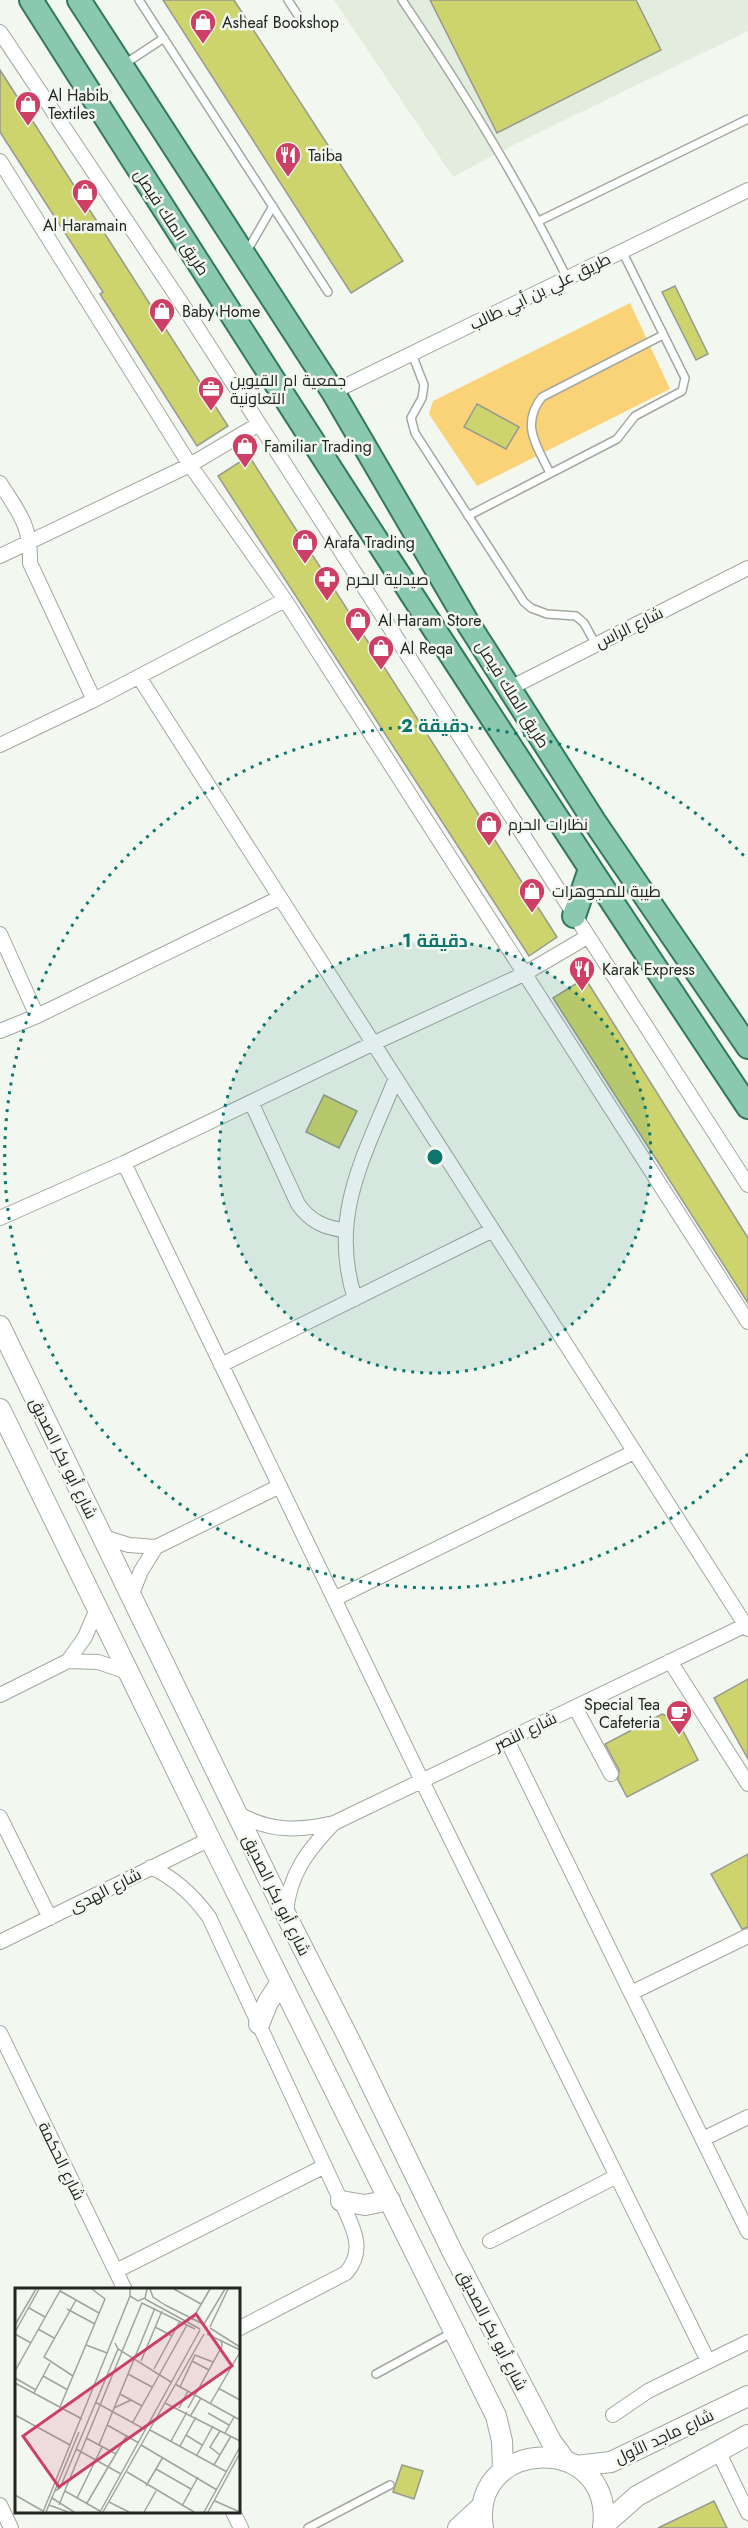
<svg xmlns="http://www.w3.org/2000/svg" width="748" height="2528" font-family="Jost,Cairo,sans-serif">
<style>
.built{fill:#e2edde}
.green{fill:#fad278;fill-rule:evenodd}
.building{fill:#cdd36d;stroke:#989990;stroke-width:1.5}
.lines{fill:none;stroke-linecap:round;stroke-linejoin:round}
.lane-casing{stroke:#a2a8a0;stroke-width:10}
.street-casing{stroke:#a2a8a0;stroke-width:16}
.secondary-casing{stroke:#a2a8a0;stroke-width:22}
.primary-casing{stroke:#34785c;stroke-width:26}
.lane{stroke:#fff;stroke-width:7}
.street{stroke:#fff;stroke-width:14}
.secondary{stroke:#fff;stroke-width:20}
.primary{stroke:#8bc8b0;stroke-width:22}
.ring{fill:none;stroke:#0f766e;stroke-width:3;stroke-dasharray:3 6}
.labels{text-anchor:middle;stroke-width:5;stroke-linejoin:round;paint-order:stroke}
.poi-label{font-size:16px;fill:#222522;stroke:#f2f8ef;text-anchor:start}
.street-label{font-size:16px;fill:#222522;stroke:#f2f8ef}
.inset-road{fill:none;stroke:#9fa49d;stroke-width:1.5}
.view{fill:#ce3f65;fill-opacity:0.15;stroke:#ce3f65;stroke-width:3}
.inset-edge{fill:none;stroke:#222522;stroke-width:3}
.centre{fill:#0f766e;stroke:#f2f8ef;stroke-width:3}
.ring-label{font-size:18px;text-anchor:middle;font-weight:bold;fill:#0f766e;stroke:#f2f8ef;stroke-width:5;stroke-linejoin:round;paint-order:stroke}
</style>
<rect width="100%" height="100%" fill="#f2f8ef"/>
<!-- built -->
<path class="built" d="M 334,0 L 748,0 L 748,31 L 501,151 L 453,177 Z"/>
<!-- green -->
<path class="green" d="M 630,303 L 670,389 L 477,486 L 429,414 L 433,401 ZM 476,404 L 518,426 L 506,449 L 464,427 Z"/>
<!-- building -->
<path class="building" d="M 163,0 L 234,0 L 403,261 L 351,293 Z
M 430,0 L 636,0 L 661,50 L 497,133 Z
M 0,70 L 228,426 L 197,446 L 100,294 L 103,292 L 0,132 Z
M 675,286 L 708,354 L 696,360 L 662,292 Z
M 477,404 L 519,427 L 506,449 L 464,427 Z
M 249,456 L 557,937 L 529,956 L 218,476 Z
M 585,978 L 748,1238 L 748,1303 L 553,998 Z
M 324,1095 L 357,1111 L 339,1148 L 306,1132 Z
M 748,1679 L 748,1759 L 714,1698 Z
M 662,1714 L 678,1721 L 698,1760 L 627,1797 L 618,1780 L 619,1770 L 605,1744 Z
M 748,1854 L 748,1927 L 742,1929 L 711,1874 Z
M 402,2465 L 423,2471 L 414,2499 L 393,2492 Z
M 714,2501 L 727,2528 L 658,2528 Z"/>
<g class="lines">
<!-- lane casing -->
<g class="lane-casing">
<path id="lane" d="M 139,0 L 328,292
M 288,0 L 297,14
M 402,0 C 463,90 519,181 567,278
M 123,65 L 164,38
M 539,221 L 748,119
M 247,251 L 273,206
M 412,354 L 424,385 L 422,398 L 411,418 L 415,433 L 524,602 L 531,608 L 547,614 L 576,616 L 584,623 L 595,643
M 550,473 C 537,446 520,425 542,397 L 663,335
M 468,516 L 617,439 L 635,416 L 682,391 L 685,378 L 622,251
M 376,2374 L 453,2332
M 308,2528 L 390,2485"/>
</g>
<!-- street casing -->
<g class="street-casing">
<path id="street" d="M 0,32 L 184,307 L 748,1185
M 0,161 L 190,465 L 285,600 L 748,1322
M 333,392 L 748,190
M 0,483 C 19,513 31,525 30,563 L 94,700
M 0,556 L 190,465 L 259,424
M 139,677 L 748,1629
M 510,688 L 748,568
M 0,745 L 94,700 L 285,600
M 0,934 L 37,1016
M 0,1031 L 37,1016 L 279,898
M 251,1102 L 298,1204 C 310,1221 324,1228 345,1230
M 124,1163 L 422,1781 L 708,2361
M 0,1218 L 124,1163 L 372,1044 L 524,974 L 587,937
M 355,1299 C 328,1215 365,1156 395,1080
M 221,1365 L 491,1231
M 103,1537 L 129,1545 L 156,1547 L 280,1486
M 131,1596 L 141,1571 L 156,1547
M 334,1599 L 634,1452
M 68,1661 L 85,1637 L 97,1609
M 670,1661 L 748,1784
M 0,1695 L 68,1661 L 98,1662 L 128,1672
M 575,1707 L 611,1774
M 507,1740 L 748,2232
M 237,1813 C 270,1832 298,1831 334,1823 L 748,1624
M 0,1817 L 50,1918
M 151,1867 C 176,1879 193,1895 209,1917 L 341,2201 C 352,2226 367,2249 346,2273 L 238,2329
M 286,1913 C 289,1874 308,1850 334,1823
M 0,1942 L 210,1839
M 631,1993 L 748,1936
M 0,2033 L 125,2290
M 703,2139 L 748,2117
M 490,2241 L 617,2176
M 116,2271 L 325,2166
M 613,2415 L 648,2391 L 748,2342
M 718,2451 L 748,2513
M 0,2505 L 11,2528
M 233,2512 L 241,2528"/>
</g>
<!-- secondary casing -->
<g class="secondary-casing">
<path id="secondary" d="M 0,1326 L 286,1915 L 350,2041 L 452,2251 L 551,2441 L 564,2459
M 0,1409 L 210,1839 L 496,2416 L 502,2441 L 503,2471
M 259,2024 L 268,2002 L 281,1982
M 341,2201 L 365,2205 L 390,2200
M 576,2466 L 611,2462 L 748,2396
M 603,2526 L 637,2496 L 748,2435
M 458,2528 L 483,2505
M 483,2528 C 468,2437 615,2431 603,2528"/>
</g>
<!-- primary casing -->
<g class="primary-casing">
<path id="primary" d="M 31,0 C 267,371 504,741 748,1107
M 79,0 L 333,392 L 469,625 L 594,821 L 748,1047
M 574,916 L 590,869"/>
</g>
<!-- lane -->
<use href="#lane" class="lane"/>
<!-- street -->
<use href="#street" class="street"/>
<!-- secondary -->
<use href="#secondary" class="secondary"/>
<!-- primary -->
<use href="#primary" class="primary"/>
</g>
<!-- distance rings -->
<circle cx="435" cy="1157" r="216" fill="#0f766e" fill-opacity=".12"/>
<g class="ring">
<circle cx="435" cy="1157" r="216"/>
<path d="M748 1454A431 431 0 1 1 748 860"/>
</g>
<!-- icons -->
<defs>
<g id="shop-pin" transform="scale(1.35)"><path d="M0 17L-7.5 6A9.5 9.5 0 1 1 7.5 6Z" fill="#ce3f65" stroke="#f2f8ef"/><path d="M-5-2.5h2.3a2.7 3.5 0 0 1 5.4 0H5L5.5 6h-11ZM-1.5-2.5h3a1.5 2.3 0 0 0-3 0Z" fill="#fff"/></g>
<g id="restaurant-pin" transform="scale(1.35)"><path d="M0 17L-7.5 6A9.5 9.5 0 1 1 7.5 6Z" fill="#ce3f65" stroke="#f2f8ef"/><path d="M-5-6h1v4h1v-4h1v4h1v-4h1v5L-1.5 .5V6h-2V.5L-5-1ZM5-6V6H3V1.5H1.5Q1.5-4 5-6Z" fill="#fff"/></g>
<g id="office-pin" transform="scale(1.35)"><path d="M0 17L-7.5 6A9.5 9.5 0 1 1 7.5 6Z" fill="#ce3f65" stroke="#f2f8ef"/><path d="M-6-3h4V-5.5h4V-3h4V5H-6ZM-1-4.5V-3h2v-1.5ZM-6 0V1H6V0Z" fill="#fff"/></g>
<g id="pharmacy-pin" transform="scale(1.35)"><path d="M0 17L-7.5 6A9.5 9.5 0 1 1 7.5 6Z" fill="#ce3f65" stroke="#f2f8ef"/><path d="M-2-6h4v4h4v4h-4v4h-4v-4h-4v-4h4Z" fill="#fff"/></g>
<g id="cafe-pin" transform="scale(1.35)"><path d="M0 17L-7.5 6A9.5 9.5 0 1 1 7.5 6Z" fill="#ce3f65" stroke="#f2f8ef"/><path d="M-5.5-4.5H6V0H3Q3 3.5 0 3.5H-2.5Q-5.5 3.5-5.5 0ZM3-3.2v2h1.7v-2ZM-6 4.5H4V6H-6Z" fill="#fff"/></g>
</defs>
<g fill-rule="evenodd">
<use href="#shop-pin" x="203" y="22"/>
<use href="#shop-pin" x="28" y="104"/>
<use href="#restaurant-pin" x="288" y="155"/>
<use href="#shop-pin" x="85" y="192"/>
<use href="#shop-pin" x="162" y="311"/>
<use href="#office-pin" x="211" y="389"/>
<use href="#shop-pin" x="245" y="446"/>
<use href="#shop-pin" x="305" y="542"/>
<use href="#pharmacy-pin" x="327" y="579"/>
<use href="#shop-pin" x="358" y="620"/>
<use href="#shop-pin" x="381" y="648"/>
<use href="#shop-pin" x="489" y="824"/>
<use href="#shop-pin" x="532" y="891"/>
<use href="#restaurant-pin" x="582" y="969"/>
<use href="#cafe-pin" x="679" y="1713"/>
</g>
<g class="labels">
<!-- poi labels -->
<g class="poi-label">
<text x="222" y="28">Asheaf Bookshop</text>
<text x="48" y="101">Al Habib<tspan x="48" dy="18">Textiles</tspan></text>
<text x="308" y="161">Taiba</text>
<text x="85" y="231" text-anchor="middle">Al Haramain</text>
<text x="182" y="317">Baby Home</text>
<text x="230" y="386">جمعية ام القيوين<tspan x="230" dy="18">التعاونية</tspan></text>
<text x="264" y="452">Familiar Trading</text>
<text x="324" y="548">Arafa Trading</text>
<text x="346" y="585">صيدلية الحرم</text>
<text x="378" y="626">Al Haram Store</text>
<text x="400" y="654">Al Reqa</text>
<text x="508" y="830">نظارات الحرم</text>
<text x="552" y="897">طيبة للمجوهرات</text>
<text x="602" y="975">Karak Express</text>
<text x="660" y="1710" text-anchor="end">Special Tea<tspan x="660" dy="18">Cafeteria</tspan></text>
</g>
<!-- street labels -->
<g class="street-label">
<text transform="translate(172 222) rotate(57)" y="6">طريق الملك فيصل</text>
<text transform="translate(540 291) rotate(-26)" y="6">طريق علي بن أبي طالب</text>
<text transform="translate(629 627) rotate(-26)" y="6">شارع الراس</text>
<text transform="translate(513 694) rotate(58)" y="6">طريق الملك فيصل</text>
<text transform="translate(64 1458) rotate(64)" y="6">شارع أبو بكر الصديق</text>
<text transform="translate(525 1731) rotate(-26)" y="6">شارع النصر</text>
<text transform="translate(105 1890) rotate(-27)" y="6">شارع الهدى</text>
<text transform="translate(277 1895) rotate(64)" y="6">شارع أبو بكر الصديق</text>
<text transform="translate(62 2161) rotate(64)" y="6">شارع الحكمة</text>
<text transform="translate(493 2330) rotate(63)" y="6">شارع أبو بكر الصديق</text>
<text transform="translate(664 2436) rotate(-25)" y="6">شارع ماجد الأول</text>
</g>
</g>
<!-- overview -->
<g transform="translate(15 2288)">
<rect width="225" height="225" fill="#f2f8ef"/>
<path class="inset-road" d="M 115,1 L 115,8 L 123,13 L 130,10 L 132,1M 135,1 L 138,9 L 150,17M 159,1 L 186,16M 45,3 L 84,25M 130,11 L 185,41M 150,17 L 188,36M 14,20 L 30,29M 52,21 L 80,36M 177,32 L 195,1M 189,36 L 210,1M 0,37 L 21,1M 140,39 L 157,48M 195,39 L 213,1M 195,40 L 225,59M 23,41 L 39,50M 0,44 L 24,1M 0,46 L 16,55M 192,46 L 225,62M 100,55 L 103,61 L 156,94M 71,57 L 92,65M 126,73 L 147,23M 177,73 L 194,82M 139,81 L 165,33M 0,83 L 46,1M 113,86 L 137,99M 28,88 L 53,102M 58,88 L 29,69 L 61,12M 0,90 L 21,102M 0,95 L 67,131M 160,96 L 225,132M 165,99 L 180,67 L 198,74M 203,100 L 225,112M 19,105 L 35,75M 105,106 L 127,118M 80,114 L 131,142M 150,115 L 225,153M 195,116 L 225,64M 45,119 L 90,11 L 77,1M 99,120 L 116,112M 164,120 L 173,103M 173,120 L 207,58 L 206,52M 193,125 L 214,137M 0,127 L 55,157M 176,127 L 186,110M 118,134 L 172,37M 92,137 L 124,155M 135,142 L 212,184M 210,145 L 219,129M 171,147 L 187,157M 71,150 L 101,166M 156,153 L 172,124M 84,157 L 140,20M 126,157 L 202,202M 165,158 L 181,129M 61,161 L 106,186M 182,167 L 198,138M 205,167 L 195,159 L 205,143M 199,177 L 216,148M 141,181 L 176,201M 112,184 L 179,224M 131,198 L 148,169M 40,203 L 45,200 L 103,61M 50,203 L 85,223M 0,207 L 28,223M 37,210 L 59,224M 62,210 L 87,159M 200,213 L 225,224M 94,214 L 114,224M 72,215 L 112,147M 34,217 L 53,224M 44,217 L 127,15 L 180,41M 167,218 L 183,189M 28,224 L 115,8M 31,224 L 64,144M 85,224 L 185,42M 88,224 L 189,46M 129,224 L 141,203M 189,224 L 225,159M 193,224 L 225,165"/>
<path class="view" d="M 181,26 L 217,78 L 44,199 L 8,148 Z"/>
<rect width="225" height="225" class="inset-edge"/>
</g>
<circle cx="435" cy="1157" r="9" class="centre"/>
<g class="ring-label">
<text x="435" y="732">2 دقيقة</text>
<text x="435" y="947">1 دقيقة</text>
</g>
</svg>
